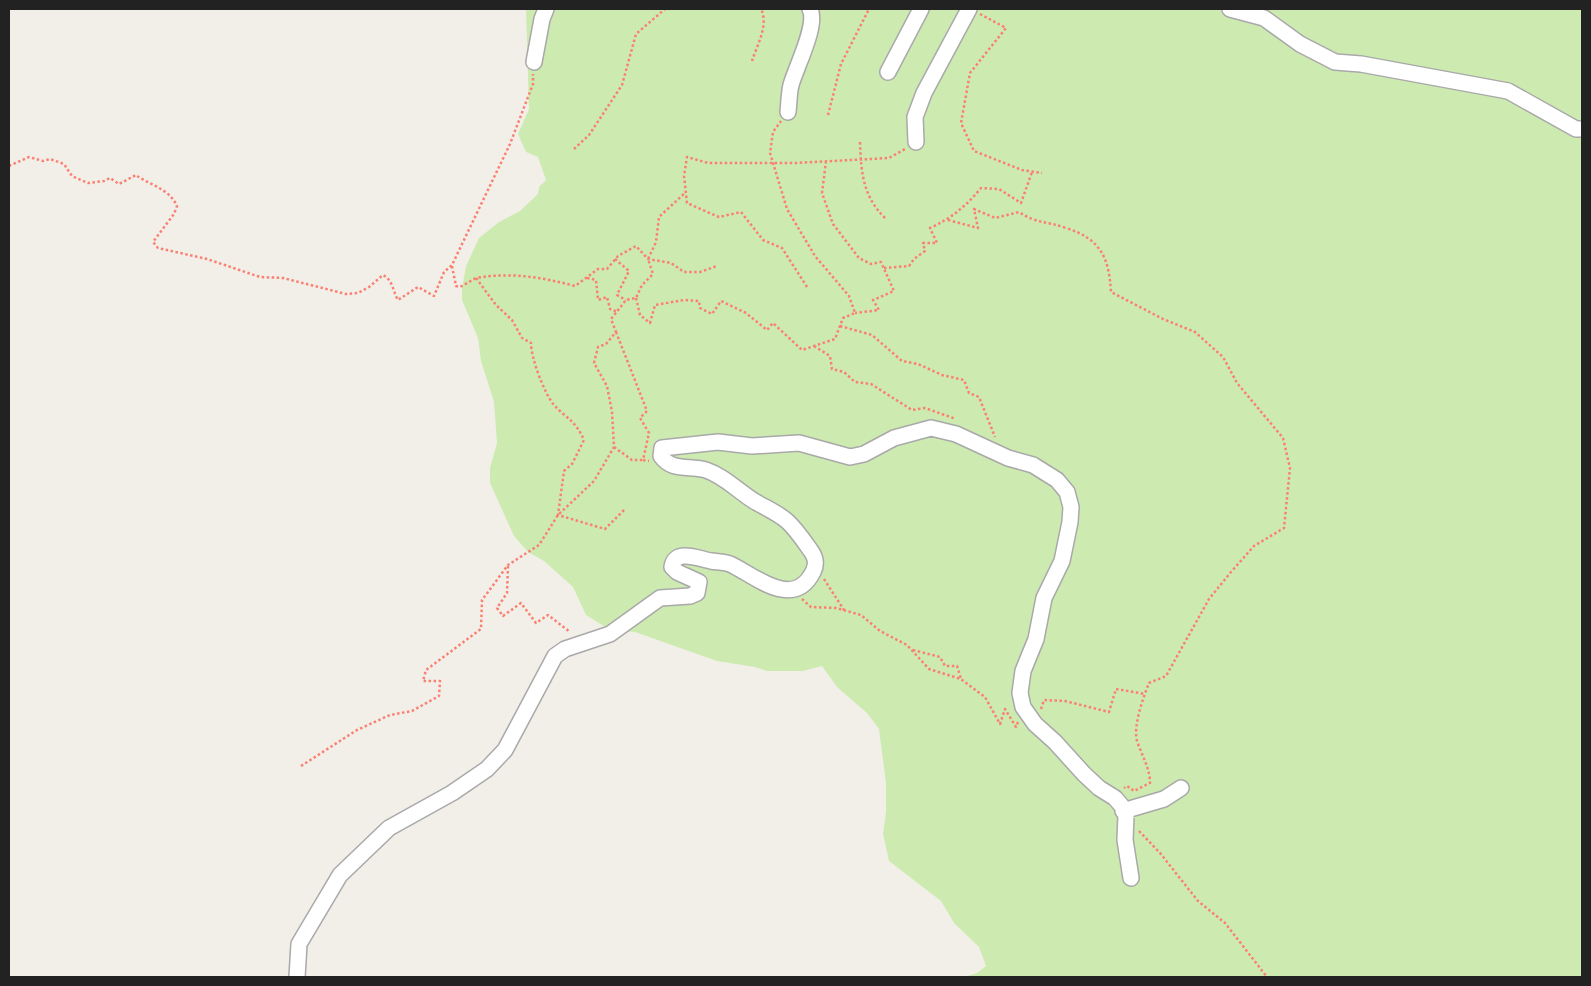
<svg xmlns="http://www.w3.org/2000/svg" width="1591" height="986" font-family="Mulish,sans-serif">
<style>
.grass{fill:#cdebb0}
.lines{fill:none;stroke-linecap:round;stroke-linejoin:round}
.minor-casing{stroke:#a9a9a9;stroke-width:18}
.path{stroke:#fa8072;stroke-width:2.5;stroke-dasharray:2.5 2.5;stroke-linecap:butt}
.minor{stroke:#fff;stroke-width:15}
</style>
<rect width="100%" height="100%" fill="#f2efe9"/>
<!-- grass -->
<path class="grass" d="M 526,9 L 1582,9 L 1582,977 L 964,977 L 977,973 L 986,966 L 979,947 L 954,923 L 941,901 L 889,861 L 883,834 L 886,812 L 886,783 L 879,729 L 867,713 L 837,687 L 822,666 L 803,671 L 767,671 L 755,667 L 717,661 L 635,632 L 610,630 L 586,615 L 573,587 L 544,561 L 528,552 L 514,536 L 490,483 L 490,468 L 497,443 L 494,402 L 481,361 L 478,338 L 462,300 L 462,288 L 466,266 L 479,238 L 499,222 L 520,211 L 538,194 L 539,187 L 546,180 L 538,157 L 526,152 L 518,134 L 529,109 Z"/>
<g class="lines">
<!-- minor casing -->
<g class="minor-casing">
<path id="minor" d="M 1230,9 L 1264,18 L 1300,44 L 1335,62 L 1361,64 L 1508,91 L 1576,129 L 1582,129
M 534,62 L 542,19 L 546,9
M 888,72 L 921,9
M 788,112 C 789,103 789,93 791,85 C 796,67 818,25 810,9
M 916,142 L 915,117 L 924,93 L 969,9
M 1123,811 L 1164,799 L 1181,788
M 297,977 L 299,944 L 340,875 L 389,828 L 452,793 L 487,769 L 505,750 L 555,656 L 565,649 L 610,634 L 660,598 L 690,596 L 697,593 L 699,582 L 677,572 L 672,567 C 675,548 699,559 711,561 C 717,562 725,562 730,564 C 754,575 793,611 813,572 C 817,564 816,558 811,551 C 804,541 796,529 787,521 C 778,513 764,507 754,501 C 738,491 724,476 706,470 C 690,465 672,472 661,456 L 662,448 L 718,442 L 752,446 L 799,443 L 850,457 L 864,454 L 894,438 L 931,428 L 956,434 L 1008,458 L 1033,465 L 1057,480 L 1067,492 L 1071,507 L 1070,522 L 1062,561 L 1044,598 L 1036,639 L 1023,671 L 1020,693 L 1023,707 L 1035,724 L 1055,742 L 1084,774 L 1099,788 L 1115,798 L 1121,805 L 1126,815 L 1125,840 L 1131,878"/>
</g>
<!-- path -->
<path class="path" d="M 980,14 L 1006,28 L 970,73 L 961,123 L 974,151 L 1022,170 L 1042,173
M 752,61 C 757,45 769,25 761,9
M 828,115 L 841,64 L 869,9
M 860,142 C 861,173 863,197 886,219
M 574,149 L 589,135 L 622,85 L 636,34 L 665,9
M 826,161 L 822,193 L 833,224 L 859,258 L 871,264 L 881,262 L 894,291 L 873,300 L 879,310 L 855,313
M 9,166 L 29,157 L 43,161 L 50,159 L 64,164 L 72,176 L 88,183 L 104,181 L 110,178 L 119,184 L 136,175 C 149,185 169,188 177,206 L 174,214 L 153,242 L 158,248 L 207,259 L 260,277 L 283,278 L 346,294 L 358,293 L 369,287 L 383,275 C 393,280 393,292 398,300 L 418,287 L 434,296 L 444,272 L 452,265 L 510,144 L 533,84 L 533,74
M 948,220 L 978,228 L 974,209 L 995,218 L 1019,212 C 1037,224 1047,221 1066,228 C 1101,239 1109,258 1111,292 L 1163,319 L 1195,332 L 1223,357 L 1237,383 L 1283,438 L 1290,468 L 1284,528 L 1254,546 L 1231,572 L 1209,599 L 1166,676 L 1149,683 C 1143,698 1133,726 1137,741 C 1142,756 1150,768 1150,783 L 1134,791 L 1127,786 L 1124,788
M 615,259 L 629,271 L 617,295 L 626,300
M 452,266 L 456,286 L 460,287 L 476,278
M 884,268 L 909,266 L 914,259 L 925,251 L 923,243 L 937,243 L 930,228 C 952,218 966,206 981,188 L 999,189 L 1021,203 L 1032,172
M 587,278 L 596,280 L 598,300 L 607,297 L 610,309 L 618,312
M 807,287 L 782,248 L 763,240 L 741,212 L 719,217 L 687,203 L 684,176 L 687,157 L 708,163 L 795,163 L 889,158 L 905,149
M 636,298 L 640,315 L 650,323 L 655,305 L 684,300 L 699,301 L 700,308 L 712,314 L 721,301 L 746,313 L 767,330 L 773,323 L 802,350 L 835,339 L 843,318 L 855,313 L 849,296 L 815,256 L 787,209 L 770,153 L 773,132 L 781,121
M 840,326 L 872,335 L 902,361 L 918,364 L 942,375 L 964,380 L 969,393 L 979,397 L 995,437
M 616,332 L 647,411 L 640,418 L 649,433 L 643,460 L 649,461
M 814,346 L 830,356 L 832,369 L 844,372 L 855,382 L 871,384 L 912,410 L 925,408 L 956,419
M 614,447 L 632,460 L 643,460
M 624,510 L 605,529 L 558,515 L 564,471 L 572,464 L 584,440 C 575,420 568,420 554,405 C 544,393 531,358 531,343 L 522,338 L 512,320 L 496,305 L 476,278 C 511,272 541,277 575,286 L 598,269 L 607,269 L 618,256 L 636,246 L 648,259 L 671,263 L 684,272 L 700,272 L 717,266
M 508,566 L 507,593 L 497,608 L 503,616 L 521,603 L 536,623 L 548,615 L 570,632
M 824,579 L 844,610
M 802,599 L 811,607 L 836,608 L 861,615 L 880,631 L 907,645 L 929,669 L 961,679 L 985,697 L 1000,724 L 1005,709 L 1016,727 L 1018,722
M 913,650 L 940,657 L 945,666 L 957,666 L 961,679
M 1041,709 L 1044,700 L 1065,701 L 1109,712 L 1116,689 L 1145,694
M 301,766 L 357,730 L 390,715 L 412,711 L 439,696 L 440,681 L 423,681 L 426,670 L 481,629 L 482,600 L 508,565 L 539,545 L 558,515 L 594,481 L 614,447 L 612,412 L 607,386 L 594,363 L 598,347 L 606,344 L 616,332 L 611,319 L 626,300 L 636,298 L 642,285 L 653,274 L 648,259 L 656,242 L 659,217 L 686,192
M 1139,831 L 1160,853 L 1198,901 L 1225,923 L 1267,977"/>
<!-- minor -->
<use href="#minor" class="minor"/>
</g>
<!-- border -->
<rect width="1591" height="986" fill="none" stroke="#222222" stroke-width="20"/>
</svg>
